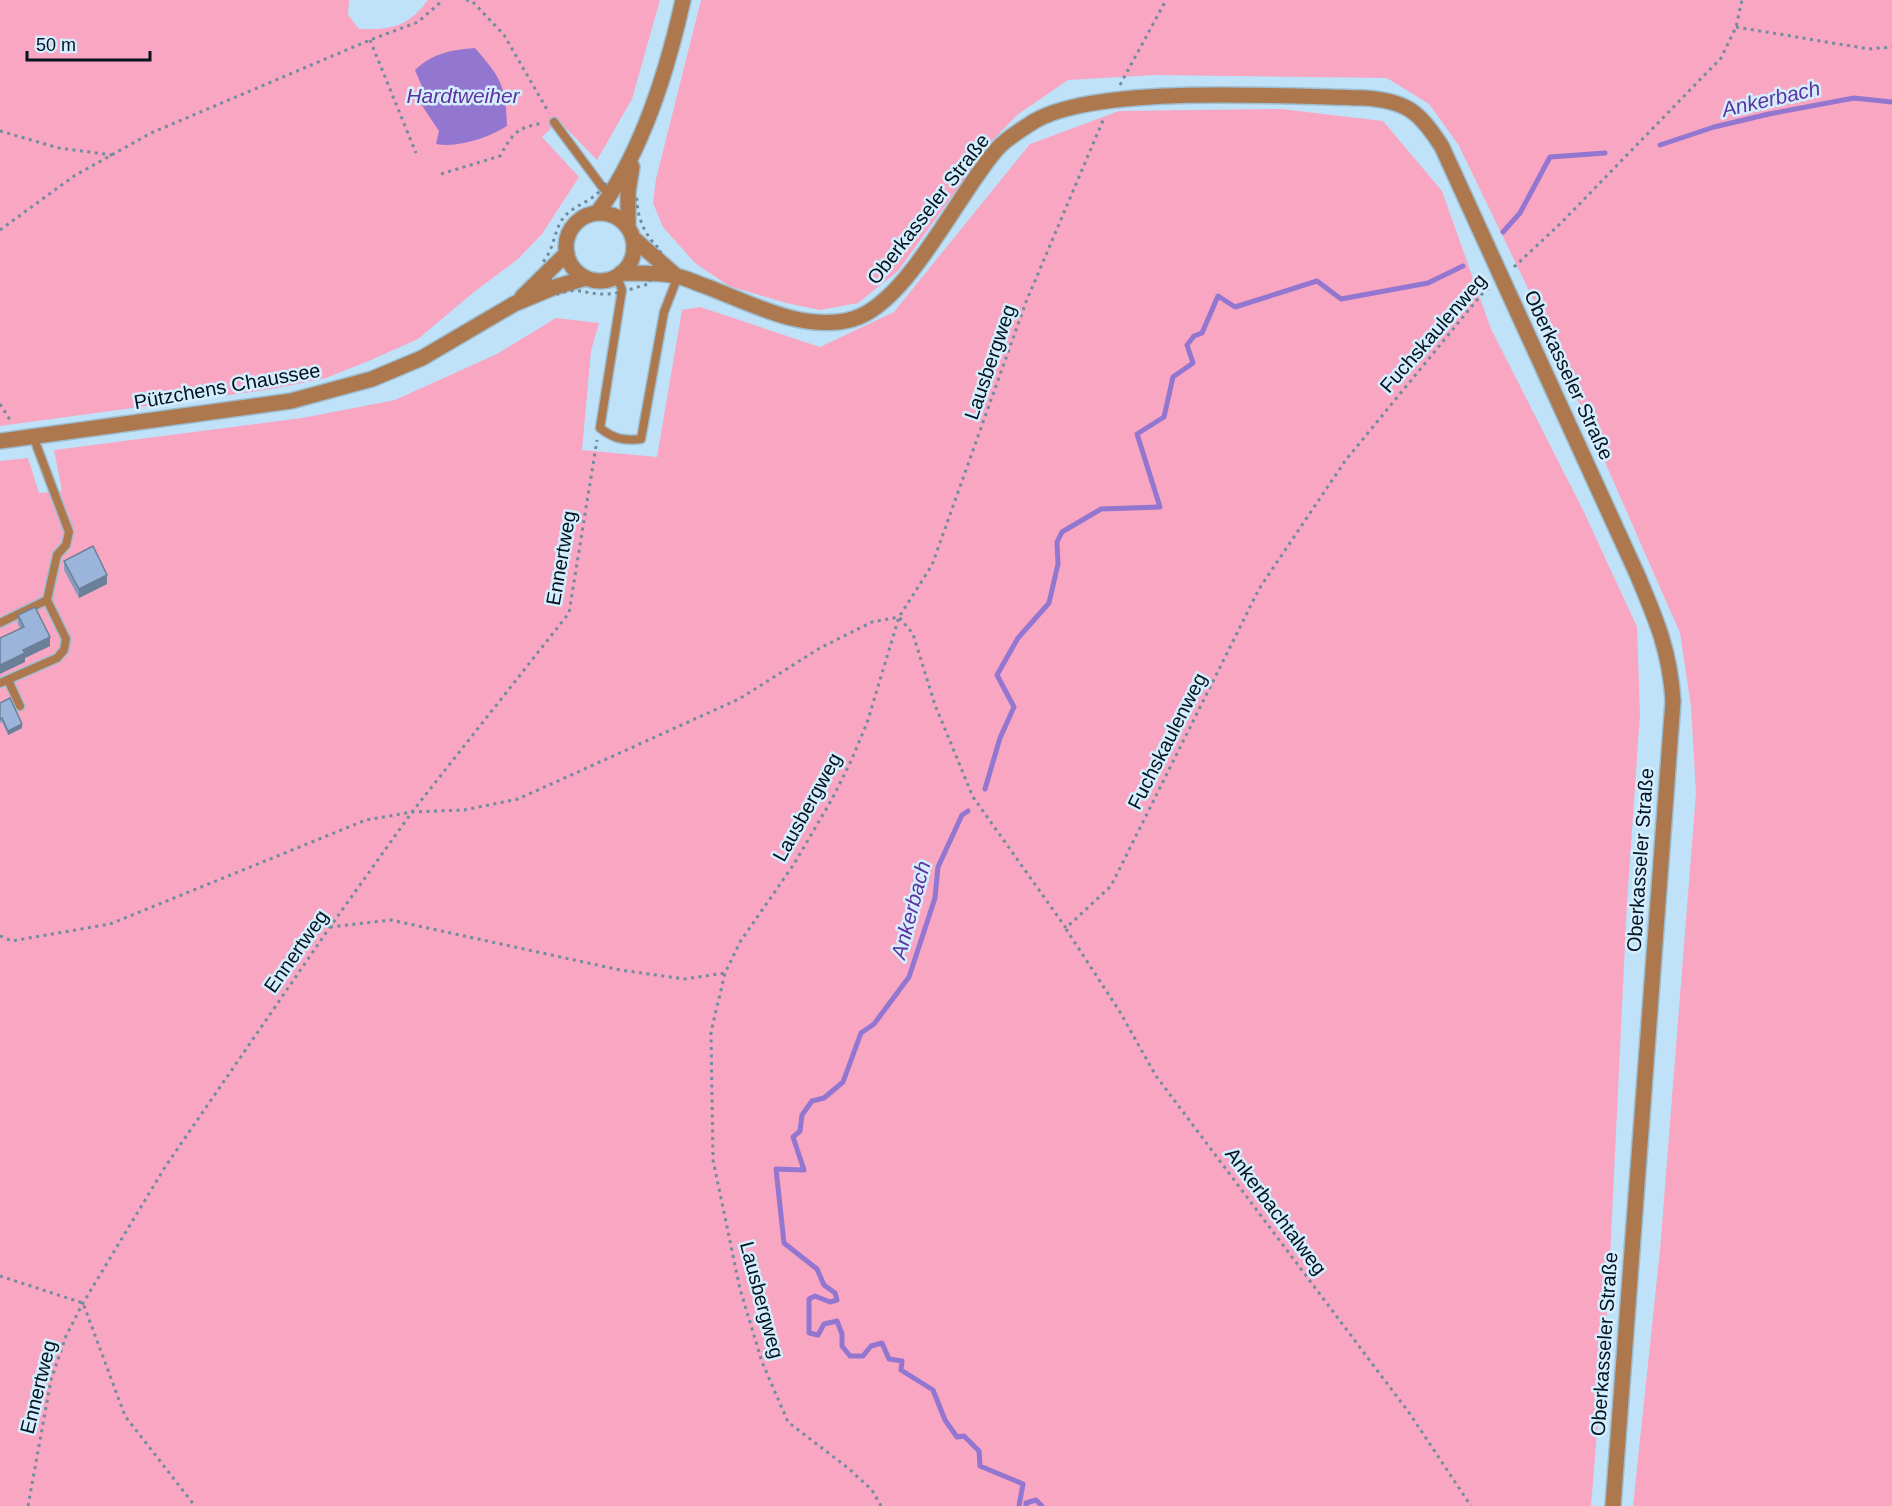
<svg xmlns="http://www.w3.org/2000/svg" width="1892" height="1506" font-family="Arial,sans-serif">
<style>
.green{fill:#f8a6c2}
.water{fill:#9376d0}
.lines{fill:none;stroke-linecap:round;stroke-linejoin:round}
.stream{stroke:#9376d0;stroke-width:5}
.service-casing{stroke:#9dbdd1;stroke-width:11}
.tertiary-casing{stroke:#9dbdd1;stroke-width:18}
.path{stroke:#718c9e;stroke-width:3;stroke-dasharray:3 4.5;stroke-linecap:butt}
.service{stroke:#ae784f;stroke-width:8}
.tertiary{stroke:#ae784f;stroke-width:15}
.wall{fill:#859cbb}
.shaded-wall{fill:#6c7f99}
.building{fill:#9bb5da;stroke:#6c7f99;stroke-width:1.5}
.labels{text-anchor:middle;stroke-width:5;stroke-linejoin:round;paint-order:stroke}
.street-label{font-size:20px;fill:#04131d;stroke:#d4eeff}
.water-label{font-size:21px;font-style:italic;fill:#5d339e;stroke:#d4eeff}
</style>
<rect width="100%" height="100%" fill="#bfe2f9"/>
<!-- green -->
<path class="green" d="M 0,0 L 349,0 L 348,15 L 359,29 C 391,30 408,27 428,0 L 660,0 L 632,99 L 597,160 L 559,121 L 542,137 L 579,177 L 542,234 L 518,259 L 474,292 L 418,339 L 371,360 L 326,378 L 272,389 L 0,426 Z
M 701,0 L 1892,0 L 1892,1506 L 1633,1506 L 1660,1250 L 1696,793 L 1691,707 L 1680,633 L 1536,305 L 1458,144 L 1429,104 L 1387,78 L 1154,75 L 1068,80 L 1017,115 L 992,141 L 898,271 L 858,303 L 820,310 L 786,303 L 729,286 L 695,263 L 663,227 L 653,203 L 656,179 Z
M 1281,109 L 1383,121 L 1442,191 L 1491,329 L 1583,510 L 1637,627 L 1640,714 L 1627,903 L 1608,1300 L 1591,1506 L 0,1506 L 0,461 L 28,458 L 39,493 L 62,491 L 54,450 L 302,418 L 395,400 L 497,354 L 556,318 L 599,323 L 591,351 L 582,450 L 657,457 L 682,310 L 700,307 L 820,347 L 894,312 L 1030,144 L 1119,111 Z"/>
<!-- water -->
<path class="water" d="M 475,48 C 501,78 506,86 507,126 C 488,138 458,148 436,144 L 439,131 L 421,104 L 423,89 L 415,70 C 433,53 451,50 475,48 Z"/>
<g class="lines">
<!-- stream -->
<path class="stream" d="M 1660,145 L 1714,127 L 1769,114 L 1854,98 L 1892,102
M 1503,232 L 1520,213 L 1550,157 L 1605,153
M 985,789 L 1000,738 L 1014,707 L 997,675 L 1018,638 L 1049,603 L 1058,564 L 1057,542 L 1062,532 L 1101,509 L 1160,507 L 1137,434 L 1164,417 L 1173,377 L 1193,363 L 1187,345 L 1194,336 L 1202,333 L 1218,296 L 1235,307 L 1317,281 L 1341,299 L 1428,283 L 1463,266
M 968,811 L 962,815 L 938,867 L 935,898 L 909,977 L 874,1024 L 861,1033 L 843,1082 L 824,1098 L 812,1101 L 802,1115 L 800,1131 L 793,1137 L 804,1170 L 776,1169 L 784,1243 L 817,1269 L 824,1285 L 835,1293 L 837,1300 L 830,1302 L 815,1296 L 809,1299 L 809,1333 L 818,1335 L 824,1324 L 837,1321 L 842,1334 L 842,1346 L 850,1356 L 863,1356 L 871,1346 L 882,1343 L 889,1359 L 902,1361 L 901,1370 L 933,1390 L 945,1420 L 957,1437 L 964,1436 L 979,1451 L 980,1466 L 1023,1484 L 1019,1506
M 1026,1506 L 1026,1503 L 1036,1500 L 1042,1506"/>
<!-- service casing -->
<g class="service-casing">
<path id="service" d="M 554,122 L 603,188 L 611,195
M 617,276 L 622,290 L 600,428 C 614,439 624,441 641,439 L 664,312 L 678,276
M 0,623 L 47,600
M 8,680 L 20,706
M 0,683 L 57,658 L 64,650 L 66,639 L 47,600 L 57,555 L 66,545 L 69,532 L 33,436"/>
</g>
<!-- tertiary casing -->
<g class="tertiary-casing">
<path id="tertiary" d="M 597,213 C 642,154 667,72 683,0
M566 247a34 34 0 1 1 68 0a34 34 0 1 1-68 0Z
M 628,228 L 628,192 L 632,167
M 633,238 L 675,275
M 621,273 C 638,274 658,272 675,276 C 685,277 695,283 705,286 C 750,303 804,333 853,319 C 908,303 958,193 997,149 C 1006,139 1019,131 1030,124 C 1090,83 1288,97 1365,98 C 1407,101 1420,112 1442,147 L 1637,574 C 1656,619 1670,651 1673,701 L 1613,1506
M 522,297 L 567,253
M 0,441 L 291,401 L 372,379 L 422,358 L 514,304 L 555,287 L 586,278"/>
</g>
<!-- path -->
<path class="path" d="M 466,0 L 472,1 L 504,35 L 549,113
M 1736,27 L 1869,49 L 1892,47
M 370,40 L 416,153
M 1120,85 L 1166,0
M 0,131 L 59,148 L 112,155
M 441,174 L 500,156 C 513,133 516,128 543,123
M 604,184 L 637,195 C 636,216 645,237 661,250 L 649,284 C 635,287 620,294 606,294 C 587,295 578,286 558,294 L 542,263 C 555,249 553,231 564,217 C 576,203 597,201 604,184 Z
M 0,230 L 74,176 L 151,133 L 370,40 L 418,22 L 443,0
M 1514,267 L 1561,223 L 1721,58 L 1736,27 L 1742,0
M 0,404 L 12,423
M 330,927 L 391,920 L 620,970 L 685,979 L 725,973
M 1066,929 L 1120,1012 L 1156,1076 L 1410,1414 L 1471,1506
M 0,936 L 12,941 L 110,924 L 366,820 L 412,812 L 464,810 L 518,799 L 739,699 L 820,648 L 872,622 L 899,617 L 913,634 L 935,705 L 973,797 L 1066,928 L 1111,886 L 1259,589 L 1345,461 L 1481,295 L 1491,286
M 0,1276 L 83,1303 L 125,1416 L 195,1506
M 28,1506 L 51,1380 L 66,1336 L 83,1303 L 165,1167 L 330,927 L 412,812 L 569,613 L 597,440
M 881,1506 L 872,1490 L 848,1468 L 788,1422 L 762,1362 L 740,1289 L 713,1160 L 711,1032 L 725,973 L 740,942 L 794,864 L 832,799 L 851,761 L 867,723 L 899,617 L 932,565 L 1026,302 L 1104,118"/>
<!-- service -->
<use href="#service" class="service"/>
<!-- tertiary -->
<use href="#tertiary" class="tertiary"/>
</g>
<!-- wall -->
<path class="wall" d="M 64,561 L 107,584 L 79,598 L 64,570 Z
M 18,615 L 50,646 L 25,658 L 25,662 L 20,628 L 18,624 Z
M 0,703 L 22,728 L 8,735 L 2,722 L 0,723 Z"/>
<!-- shaded-wall -->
<path class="shaded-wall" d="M 107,575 L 107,584 L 79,598 L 79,589 Z
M 50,637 L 50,646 L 25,658 L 25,662 L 0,674 L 0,665 L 23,650 Z
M 22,724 L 22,728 L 8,735 L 8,731 Z"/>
<!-- building -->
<path class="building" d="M 93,546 L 107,575 L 79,589 L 64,561 Z
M 35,607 L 50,637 L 23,650 L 25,653 L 0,665 L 0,638 L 24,627 L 18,615 Z
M 10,698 L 22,724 L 8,731 L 2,718 L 0,719 L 0,703 Z"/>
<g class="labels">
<!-- street labels -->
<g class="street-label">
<text transform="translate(928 209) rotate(-52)" y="7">Oberkasseler Straße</text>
<text transform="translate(1433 333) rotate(-49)" y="7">Fuchskaulenweg</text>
<text transform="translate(990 362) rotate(-71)" y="7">Lausbergweg</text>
<text transform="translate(1569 375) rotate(65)" y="7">Oberkasseler Straße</text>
<text transform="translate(227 386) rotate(-10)" y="7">Pützchens Chaussee</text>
<text transform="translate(561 558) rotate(-80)" y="7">Ennertweg</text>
<text transform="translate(1167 741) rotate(-63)" y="7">Fuchskaulenweg</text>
<text transform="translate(807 807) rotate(-61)" y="7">Lausbergweg</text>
<text transform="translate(1640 860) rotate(-86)" y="7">Oberkasseler Straße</text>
<text transform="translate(296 951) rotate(-55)" y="7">Ennertweg</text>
<text transform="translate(1276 1211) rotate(53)" y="7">Ankerbachtalweg</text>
<text transform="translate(762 1300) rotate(75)" y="7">Lausbergweg</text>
<text transform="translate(1604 1344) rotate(-86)" y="7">Oberkasseler Straße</text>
<text transform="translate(38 1387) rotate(-76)" y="7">Ennertweg</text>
</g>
<!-- water labels -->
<g class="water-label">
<text x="463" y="103">Hardtweiher</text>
<text transform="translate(1771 99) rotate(-13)" y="7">Ankerbach</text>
<text transform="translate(911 910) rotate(-75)" y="7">Ankerbach</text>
</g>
</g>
<!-- scale -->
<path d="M27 51v9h123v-9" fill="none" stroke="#04131d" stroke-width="3"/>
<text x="36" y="51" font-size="18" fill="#04131d" stroke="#d4eeff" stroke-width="4.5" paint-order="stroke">50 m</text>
</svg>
